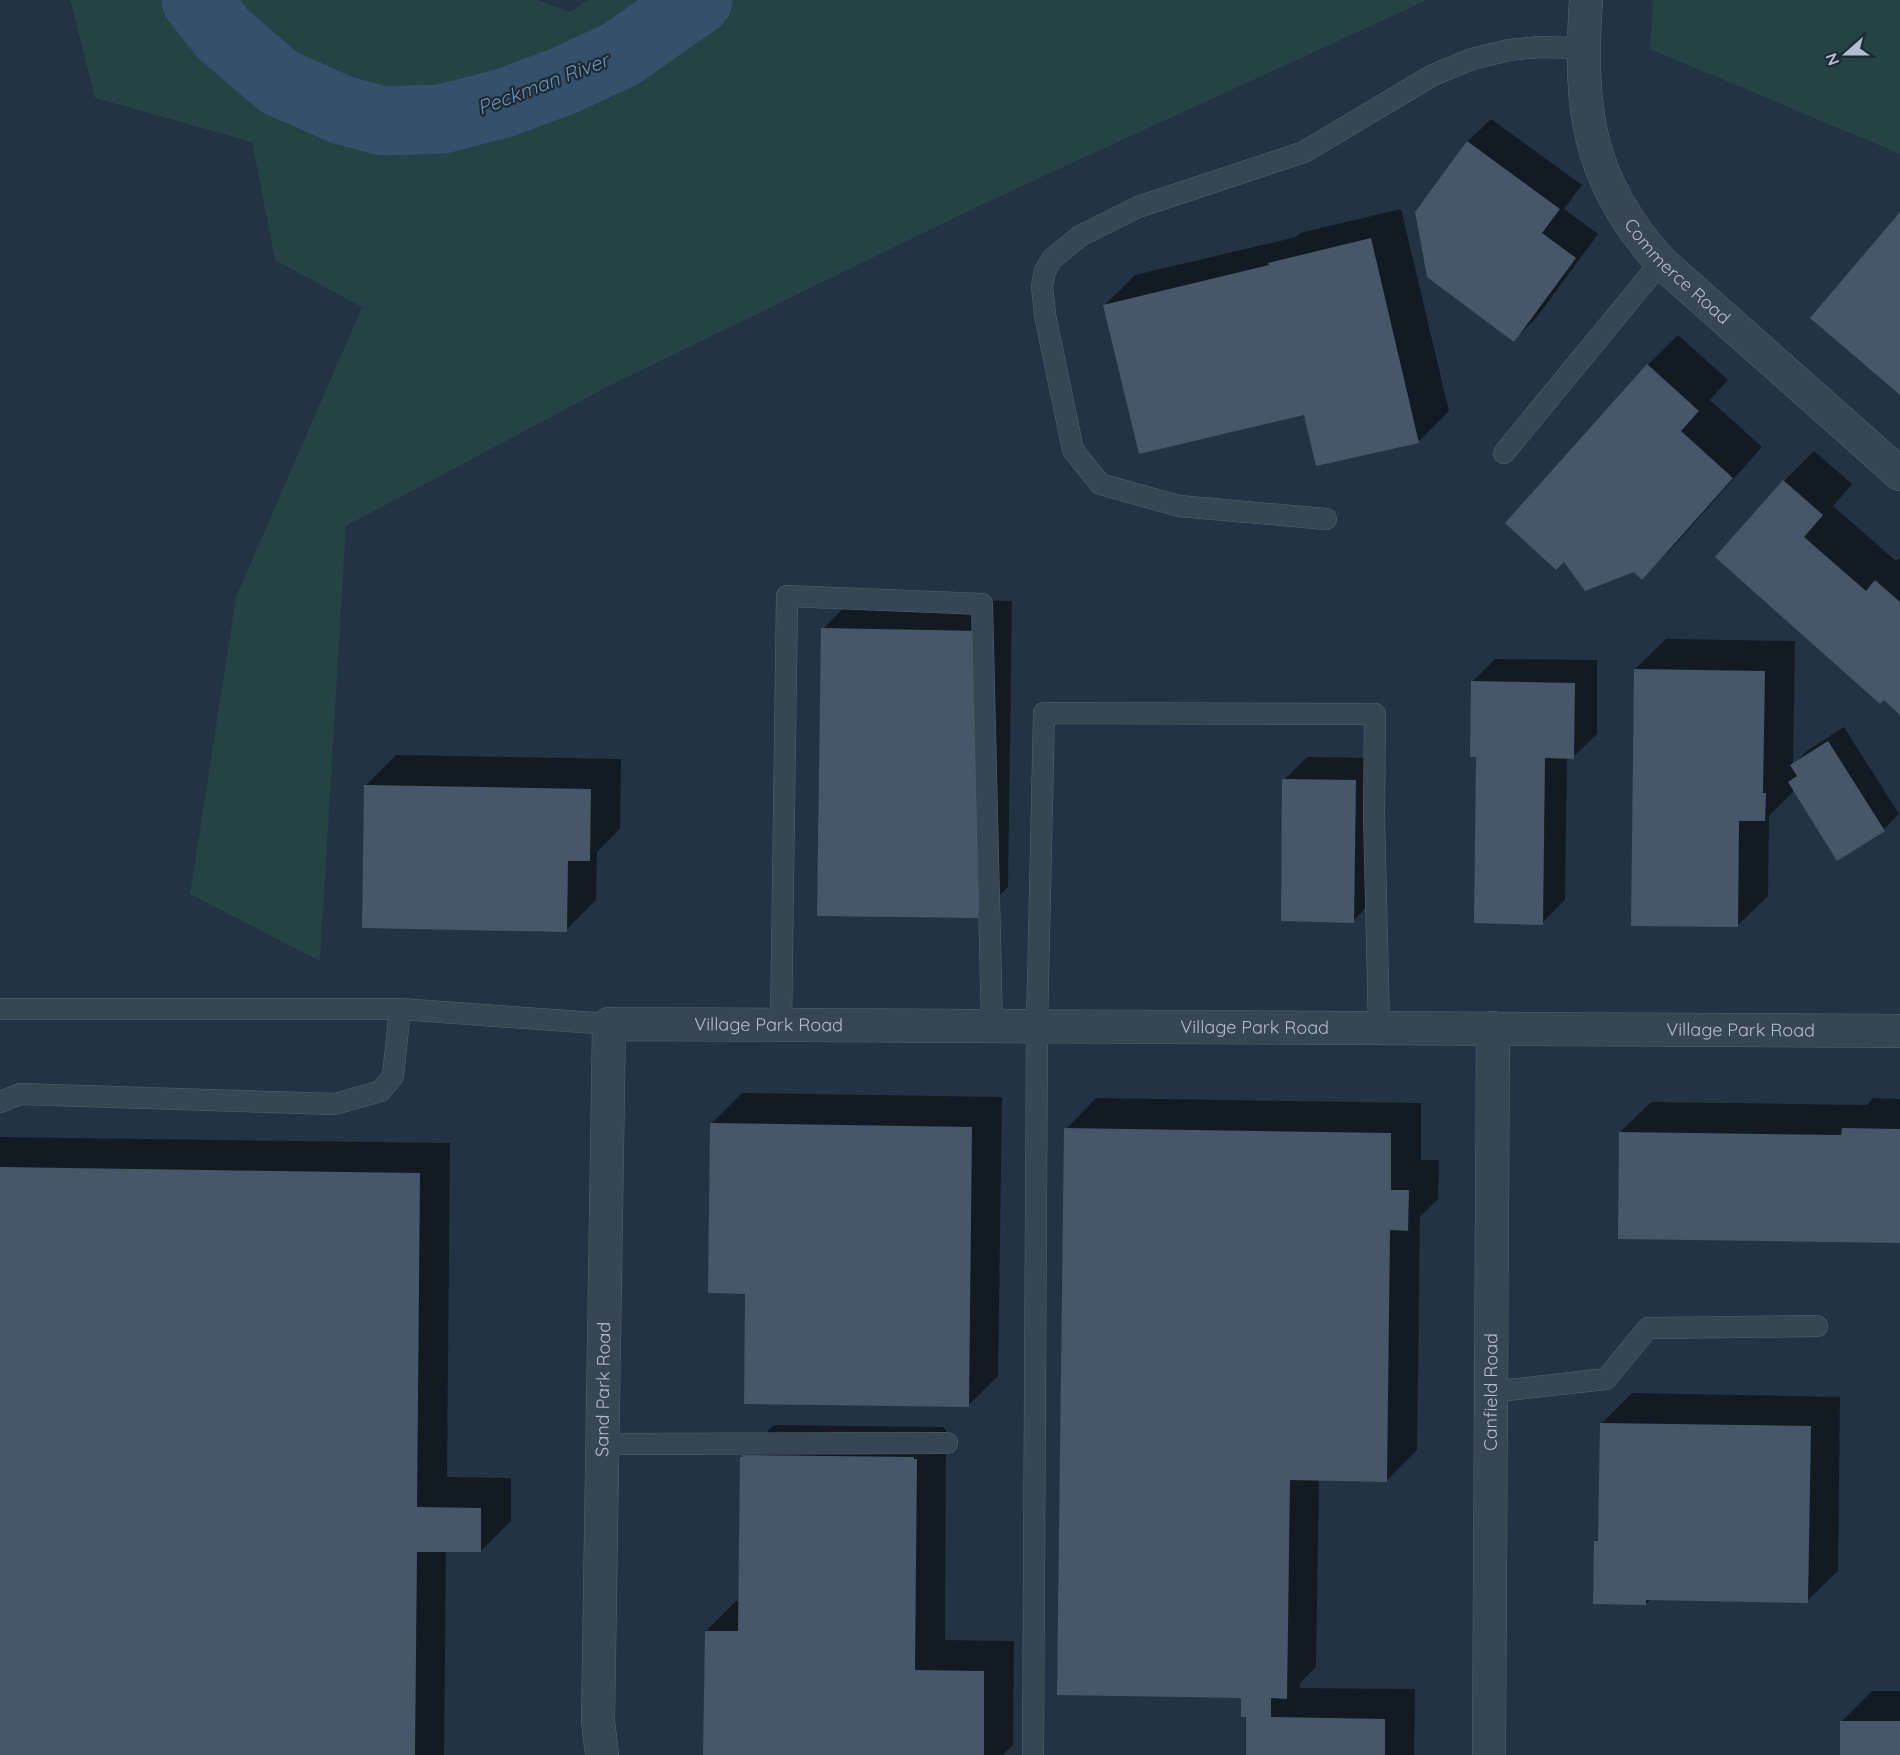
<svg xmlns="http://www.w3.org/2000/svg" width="1900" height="1755" font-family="Quicksand,sans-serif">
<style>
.green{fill:#254244}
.shadow{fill:#0007}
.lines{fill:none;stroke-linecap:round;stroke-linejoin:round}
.river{stroke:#35506b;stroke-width:69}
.building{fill:#475769}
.service-casing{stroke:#55626f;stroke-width:22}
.minor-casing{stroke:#55626f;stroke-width:34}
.service{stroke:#384552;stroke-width:21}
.minor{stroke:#384552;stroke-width:33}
.labels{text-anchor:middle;stroke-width:4.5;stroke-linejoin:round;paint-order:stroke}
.street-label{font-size:18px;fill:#b4bfcc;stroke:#1c2a37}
.water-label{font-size:20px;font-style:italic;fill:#7193b2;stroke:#1c2a37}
</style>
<rect width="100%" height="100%" fill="#233343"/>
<!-- green -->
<path class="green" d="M 70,0 L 537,0 L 570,12 L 588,0 L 1427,0 L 983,204 L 609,386 L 346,526 L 320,961 L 190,894 L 236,597 L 362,307 L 275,260 L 252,142 L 95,98 Z
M 1653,0 L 1900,0 L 1900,154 L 1650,49 Z"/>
<!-- shadow -->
<path class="shadow" d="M 1491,119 L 1582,185 L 1564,209 L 1598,234 L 1537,317 L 1514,340 L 1417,213 L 1468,141 Z
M 1401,209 L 1449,411 L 1419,441 L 1305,413 L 1105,305 L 1135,275 L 1296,237 L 1300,233 Z
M 1678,335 L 1728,380 L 1710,400 L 1762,447 L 1672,548 L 1642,578 L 1648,365 Z
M 1814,451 L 1852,484 L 1833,506 L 1896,561 L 1900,558 L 1900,713 L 1717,557 L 1784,481 Z
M 853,598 L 1012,601 L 1008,887 L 978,917 L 823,629 Z
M 1666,639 L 1795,641 L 1793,765 L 1808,750 L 1844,727 L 1899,814 L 1884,829 L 1838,859 L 1795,790 L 1769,816 L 1768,896 L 1737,926 L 1635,669 Z
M 1495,659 L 1597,660 L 1597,734 L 1573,757 L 1567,757 L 1565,900 L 1542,923 L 1478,755 L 1472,682 Z
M 396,755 L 621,759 L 620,829 L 597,852 L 596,900 L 566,930 L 366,785 Z
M 1307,757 L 1378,758 L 1376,898 L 1353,921 L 1284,780 Z
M 742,1093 L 1002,1097 L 998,1376 L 968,1406 L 712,1123 Z
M 1096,1098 L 1421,1103 L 1421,1160 L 1439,1160 L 1438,1199 L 1420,1217 L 1417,1450 L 1387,1480 L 1319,1479 L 1316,1667 L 1300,1683 L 1300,1688 L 1415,1689 L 1414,1755 L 1247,1755 L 1248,1715 L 1243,1696 L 1066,1129 Z
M 1873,1098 L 1900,1099 L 1900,1241 L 1620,1132 L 1651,1102 L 1867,1105 Z
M 0,1137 L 450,1143 L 447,1477 L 511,1478 L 511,1521 L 481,1551 L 446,1551 L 444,1755 L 0,1755 Z
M 1632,1393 L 1840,1397 L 1838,1571 L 1807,1601 L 1651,1599 L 1646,1604 L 1595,1542 L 1600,1537 L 1602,1423 Z
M 774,1425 L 944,1427 L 944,1429 L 946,1429 L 945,1640 L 1014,1641 L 1013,1745 L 1003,1755 L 704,1755 L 706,1631 L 736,1601 L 740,1601 L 741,1458 Z
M 1872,1691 L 1900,1691 L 1900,1755 L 1842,1755 L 1842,1721 Z"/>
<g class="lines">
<!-- river -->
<path class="river" d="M 196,0 L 223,34 L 279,82 L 342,110 L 383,121 L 442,119 L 504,103 L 563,81 L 621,54 L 698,0"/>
</g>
<!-- building -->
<path class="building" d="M 1467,141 L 1560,209 L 1542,233 L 1576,258 L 1514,342 L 1427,277 L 1415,212 Z
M 1900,212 L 1900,395 L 1810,318 Z
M 1371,238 L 1419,443 L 1316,466 L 1304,415 L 1139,454 L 1103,305 L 1269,265 L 1268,263 Z
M 1647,364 L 1699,411 L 1681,431 L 1733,478 L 1642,580 L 1634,572 L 1585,591 L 1564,562 L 1556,570 L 1505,523 Z
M 1783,480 L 1823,515 L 1804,537 L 1866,591 L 1875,580 L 1900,602 L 1900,715 L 1884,700 L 1880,704 L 1715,557 Z
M 821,628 L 982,631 L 978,918 L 817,916 Z
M 1634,669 L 1765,671 L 1763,793 L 1766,793 L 1765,821 L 1739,821 L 1738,927 L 1631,926 Z
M 1471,681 L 1575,683 L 1574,759 L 1545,758 L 1543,925 L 1474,923 L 1476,757 L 1470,757 Z
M 1828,741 L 1885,831 L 1837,861 L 1788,782 L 1797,776 L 1790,765 Z
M 1282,779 L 1356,780 L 1354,923 L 1281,921 Z
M 364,785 L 591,789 L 590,861 L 568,861 L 567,932 L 362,928 Z
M 710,1123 L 972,1127 L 969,1407 L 744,1404 L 745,1294 L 708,1293 Z
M 1064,1128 L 1391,1133 L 1391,1190 L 1409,1190 L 1408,1231 L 1390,1230 L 1387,1482 L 1290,1480 L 1287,1699 L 1271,1698 L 1271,1717 L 1385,1719 L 1385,1755 L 1246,1755 L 1246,1717 L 1241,1717 L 1241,1698 L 1057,1695 Z
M 1842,1128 L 1900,1129 L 1900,1243 L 1618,1239 L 1619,1132 L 1841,1135 Z
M 0,1167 L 420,1173 L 417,1507 L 481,1508 L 481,1552 L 417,1552 L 415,1755 L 0,1755 Z
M 1600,1423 L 1811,1426 L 1808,1603 L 1646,1600 L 1646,1605 L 1593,1604 L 1594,1541 L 1598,1541 Z
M 742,1455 L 914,1457 L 914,1459 L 917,1459 L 915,1670 L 984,1671 L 984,1755 L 703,1755 L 705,1631 L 738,1631 L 740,1457 L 743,1457 Z
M 1840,1721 L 1900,1721 L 1900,1755 L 1840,1755 Z"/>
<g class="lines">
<!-- service casing -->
<g class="service-casing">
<path id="service" d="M 1504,453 L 1661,262
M 1326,519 L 1179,506 L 1100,484 L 1073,450 L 1045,315 L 1042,286 L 1045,271 L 1052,259 L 1080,236 L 1138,207 L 1304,152 L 1433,75 L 1472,59 L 1509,50 L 1539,47 L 1583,48
M 0,1009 L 400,1009 L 609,1024
M 781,1025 L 787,596 L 982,604 L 992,1026
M 0,1102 L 20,1094 L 335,1104 L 381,1091 L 393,1076 L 400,1009
M 1491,1392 L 1606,1379 L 1648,1328 L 1817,1326
M 602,1444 L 947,1443
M 1033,1755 L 1037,1026 L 1044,713 L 1375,714 L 1374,815 L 1379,1027"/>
</g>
<!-- minor casing -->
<g class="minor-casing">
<g id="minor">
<path id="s1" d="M 1586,0 C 1579,107 1586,179 1661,262 L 1900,474"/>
<path id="s2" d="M 602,1755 L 598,1721 L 609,1024 L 1900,1031"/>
<path id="s3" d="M 1489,1755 L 1493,1028"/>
</g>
</g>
<!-- service -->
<use href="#service" class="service"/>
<!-- minor -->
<use href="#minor" class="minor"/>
</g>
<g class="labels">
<!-- street labels -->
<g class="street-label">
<text dy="6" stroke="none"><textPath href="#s1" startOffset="300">Commerce Road</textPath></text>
<text dy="6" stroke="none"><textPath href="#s2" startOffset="891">Village Park Road</textPath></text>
<text dy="6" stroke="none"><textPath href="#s2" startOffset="1377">Village Park Road</textPath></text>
<text dy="6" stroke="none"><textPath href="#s2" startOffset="1863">Village Park Road</textPath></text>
<text dy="6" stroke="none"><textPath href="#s2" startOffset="366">Sand Park Road</textPath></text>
<text dy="6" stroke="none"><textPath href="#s3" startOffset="363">Canfield Road</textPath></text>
</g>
<!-- water labels -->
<g class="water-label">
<text transform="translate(543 84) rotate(-21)" y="7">Peckman River</text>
</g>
</g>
<!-- north arrow -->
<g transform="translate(1846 54) rotate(249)" stroke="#1c2a37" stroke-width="4.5" paint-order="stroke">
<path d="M0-4.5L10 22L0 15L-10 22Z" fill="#b4bfcc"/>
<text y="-9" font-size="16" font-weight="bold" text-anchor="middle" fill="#b4bfcc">N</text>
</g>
</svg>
